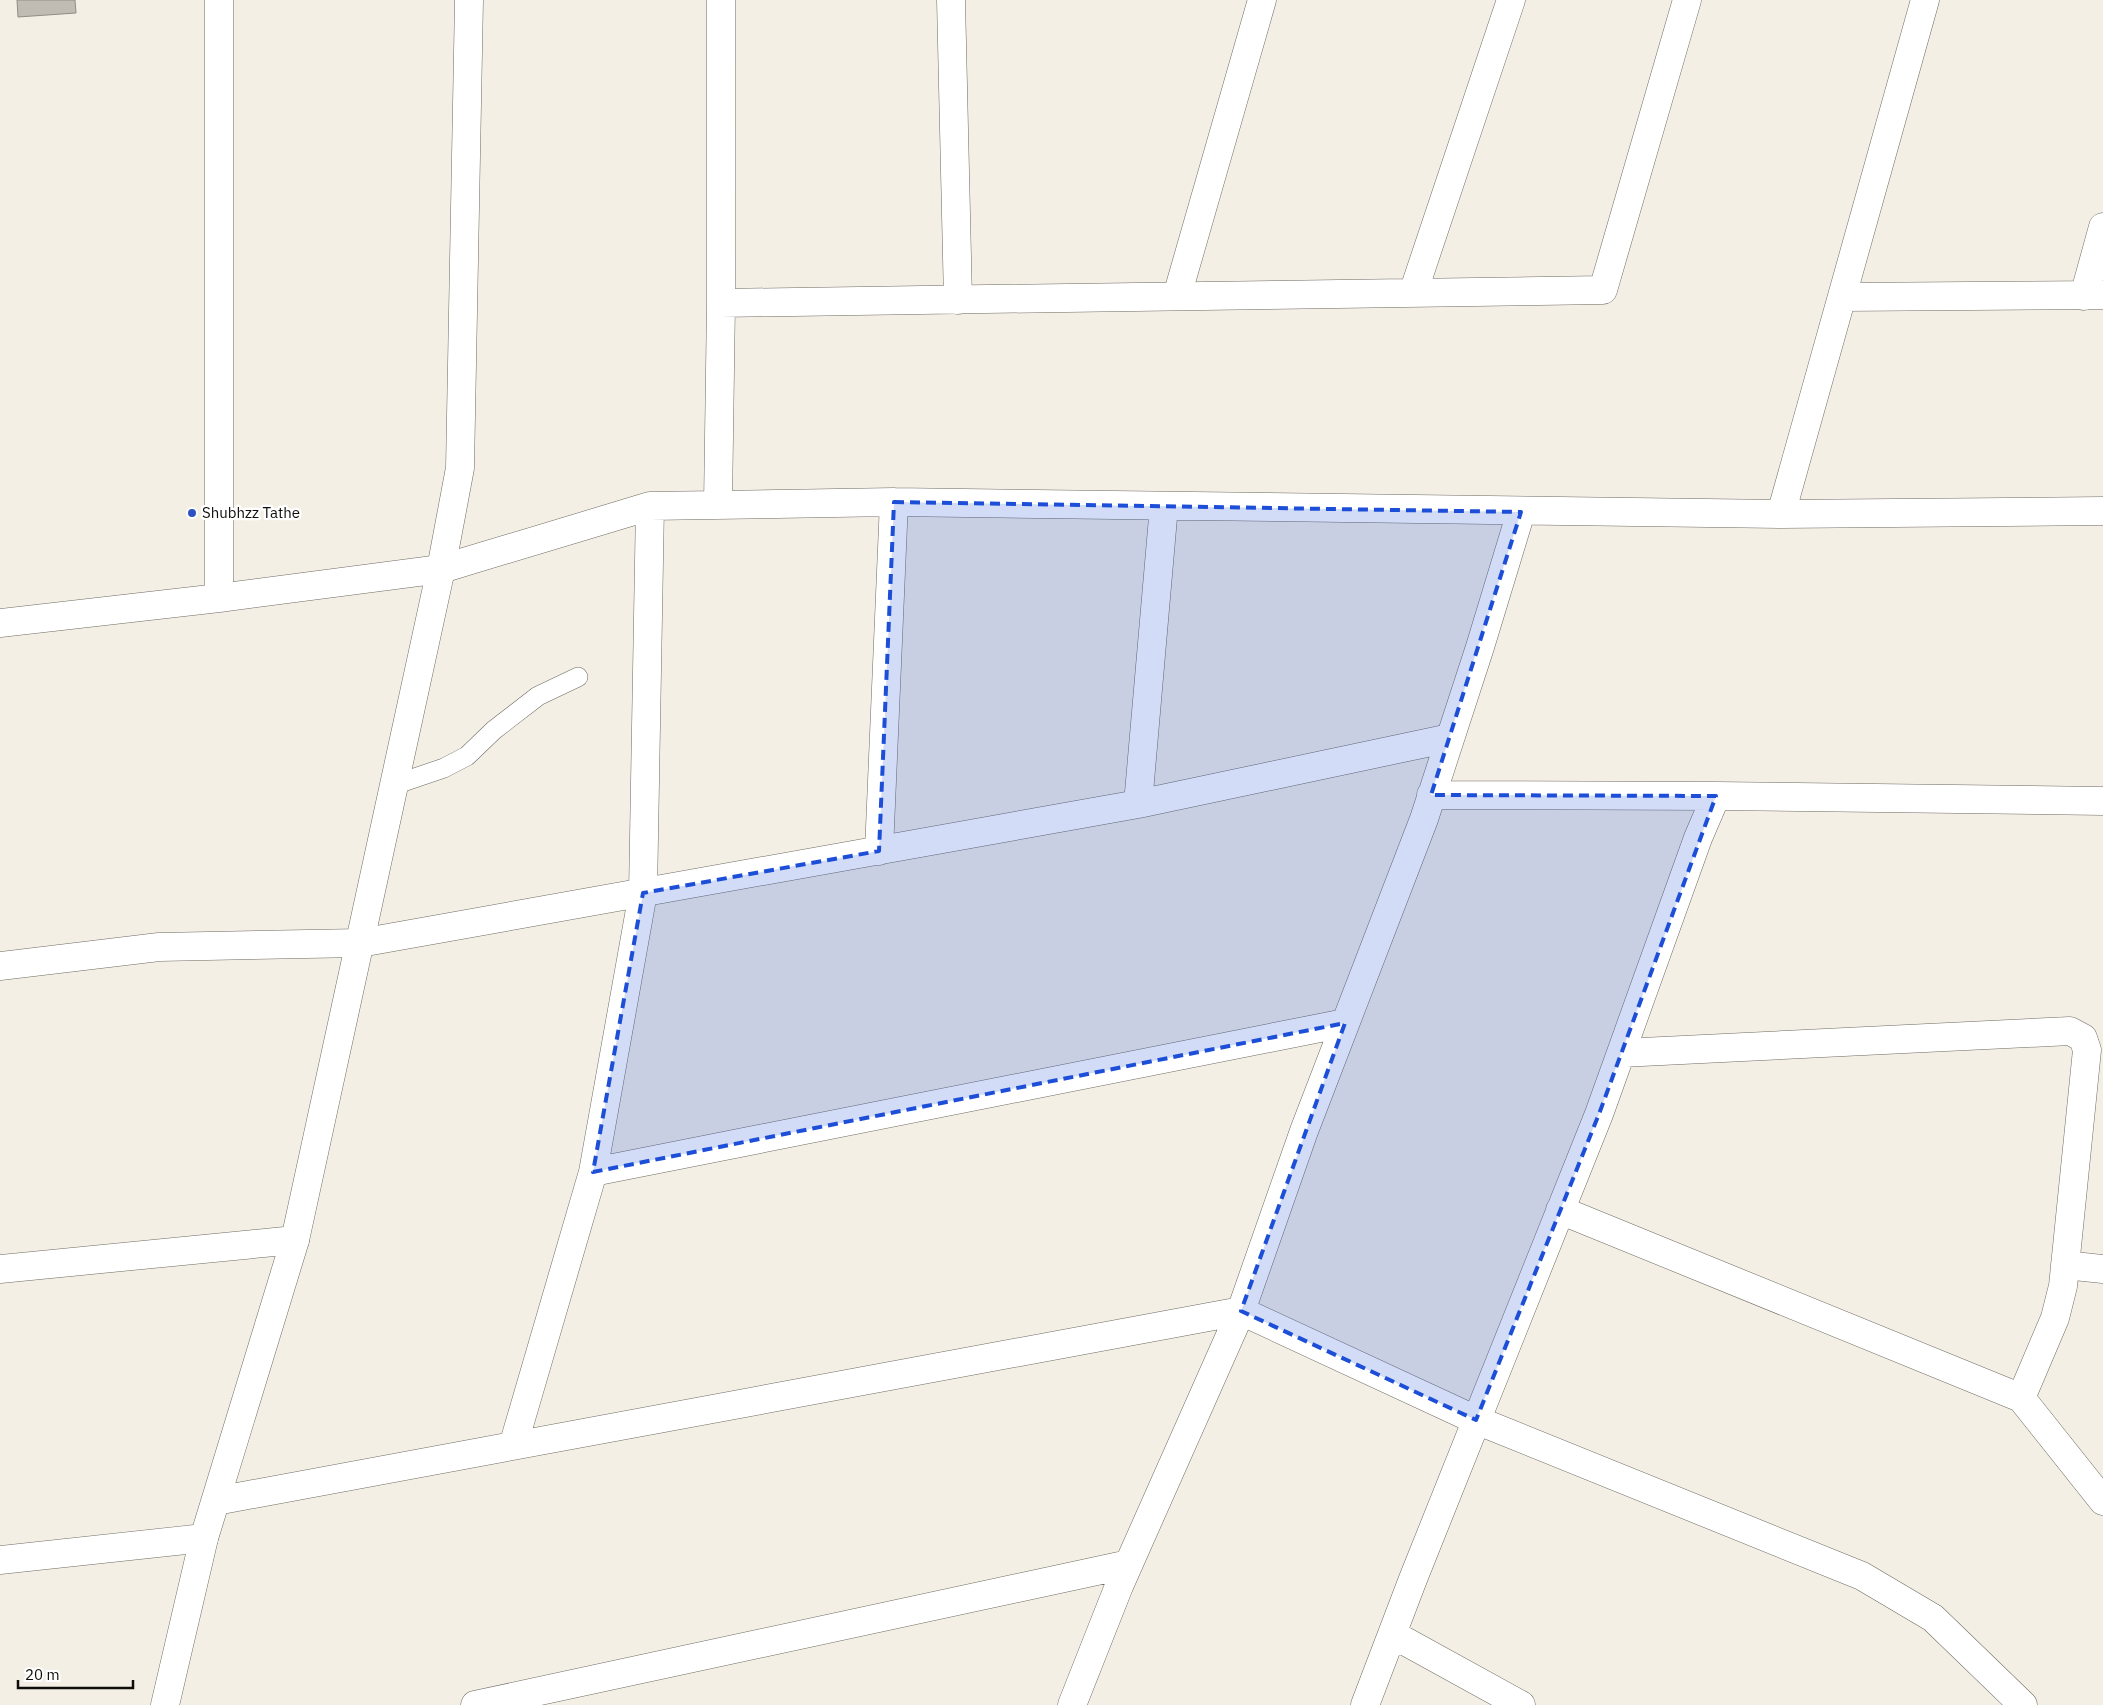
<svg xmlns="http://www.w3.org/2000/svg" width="2103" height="1705" font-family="'IBM Plex Sans',sans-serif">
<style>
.building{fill:#c0bcb3;stroke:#918d84}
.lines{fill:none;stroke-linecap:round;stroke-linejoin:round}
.service-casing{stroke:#6f6b62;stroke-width:20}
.minor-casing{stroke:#6f6b62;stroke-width:29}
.tertiary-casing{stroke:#6f6b62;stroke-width:29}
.service{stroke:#fff;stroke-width:19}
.minor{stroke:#fff;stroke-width:28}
.tertiary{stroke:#fff;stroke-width:28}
.marked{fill:#1d4ed8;fill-opacity:0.2;stroke:#1d4ed8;stroke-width:4;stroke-dasharray:10 6;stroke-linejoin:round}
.poi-dot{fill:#2d51c1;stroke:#fff;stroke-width:2}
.labels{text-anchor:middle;stroke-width:4.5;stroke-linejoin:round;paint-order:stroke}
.poi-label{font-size:15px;fill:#0e0d09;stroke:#fff;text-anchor:start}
</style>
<rect width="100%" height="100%" fill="#f3efe5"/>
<!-- building -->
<path class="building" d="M 17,0 L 75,0 L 76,13 L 18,17 Z"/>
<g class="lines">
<!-- service casing -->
<g class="service-casing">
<path id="service" d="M 394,785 L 444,768 L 467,756 L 494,730 L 538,696 L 578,677"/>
</g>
<!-- minor casing -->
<g class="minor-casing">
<path id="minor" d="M 951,0 L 958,300
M 1413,293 L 1511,0
M 1177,296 L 1262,0
M 2084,296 L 2103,227
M 1842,297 L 2103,295
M 721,303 L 1603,290 L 1687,0
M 718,504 L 721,303 L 721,0
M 1781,514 L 1925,0
M 219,598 L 219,0
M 0,623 L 219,598 L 441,569 L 650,506 L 894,502 L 1781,514 L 2103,511
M 1431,795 L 1716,796 L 2103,801
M 1138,804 L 1164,506
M 879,851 L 894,502
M 0,966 L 159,947 L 360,943 L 1138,804 L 1450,738
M 1621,1053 L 2070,1031 L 2083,1038 L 2087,1050 L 2063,1286 L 2055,1318 L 2021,1398
M 593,1172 L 1345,1023
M 1560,1210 L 2021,1398 L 2103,1501
M 2065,1265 L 2103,1269
M 0,1269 L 295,1240
M 513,1446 L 593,1172 L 643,893 L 650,506
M 216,1501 L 1241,1311 L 1476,1420 L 1862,1576 L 1933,1618 L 2023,1705
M 0,1560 L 204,1538
M 1392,1634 L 1521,1705
M 475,1705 L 1129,1564
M 1072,1705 L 1119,1586 L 1241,1311 L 1304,1131 L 1424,819 L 1480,647 L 1521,512
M 1365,1705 L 1413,1579 L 1599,1114 L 1698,838 L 1716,796"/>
</g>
<!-- tertiary casing -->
<g class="tertiary-casing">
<path id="tertiary" d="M 165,1705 L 204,1538 L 295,1240 L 441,569 L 460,468 L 469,0"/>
</g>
<!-- service -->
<use href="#service" class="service"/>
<!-- minor -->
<use href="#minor" class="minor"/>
<!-- tertiary -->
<use href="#tertiary" class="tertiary"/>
</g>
<!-- marked area -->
<path class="marked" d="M 894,502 L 1521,512 L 1431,795 L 1716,796 L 1599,1114 L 1476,1420 L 1241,1311 L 1345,1023 L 593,1172 L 643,893 L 879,851 Z"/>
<!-- markers -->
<circle class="poi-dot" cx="192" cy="513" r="5"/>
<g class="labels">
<!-- poi labels -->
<g class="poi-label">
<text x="202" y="518">Shubhzz Tathe</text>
</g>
</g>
<!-- scale -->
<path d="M18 1680v8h115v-8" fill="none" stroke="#0e0d09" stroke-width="2.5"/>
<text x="25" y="1680" font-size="15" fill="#0e0d09" stroke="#ffffff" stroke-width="4" paint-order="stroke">20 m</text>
</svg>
